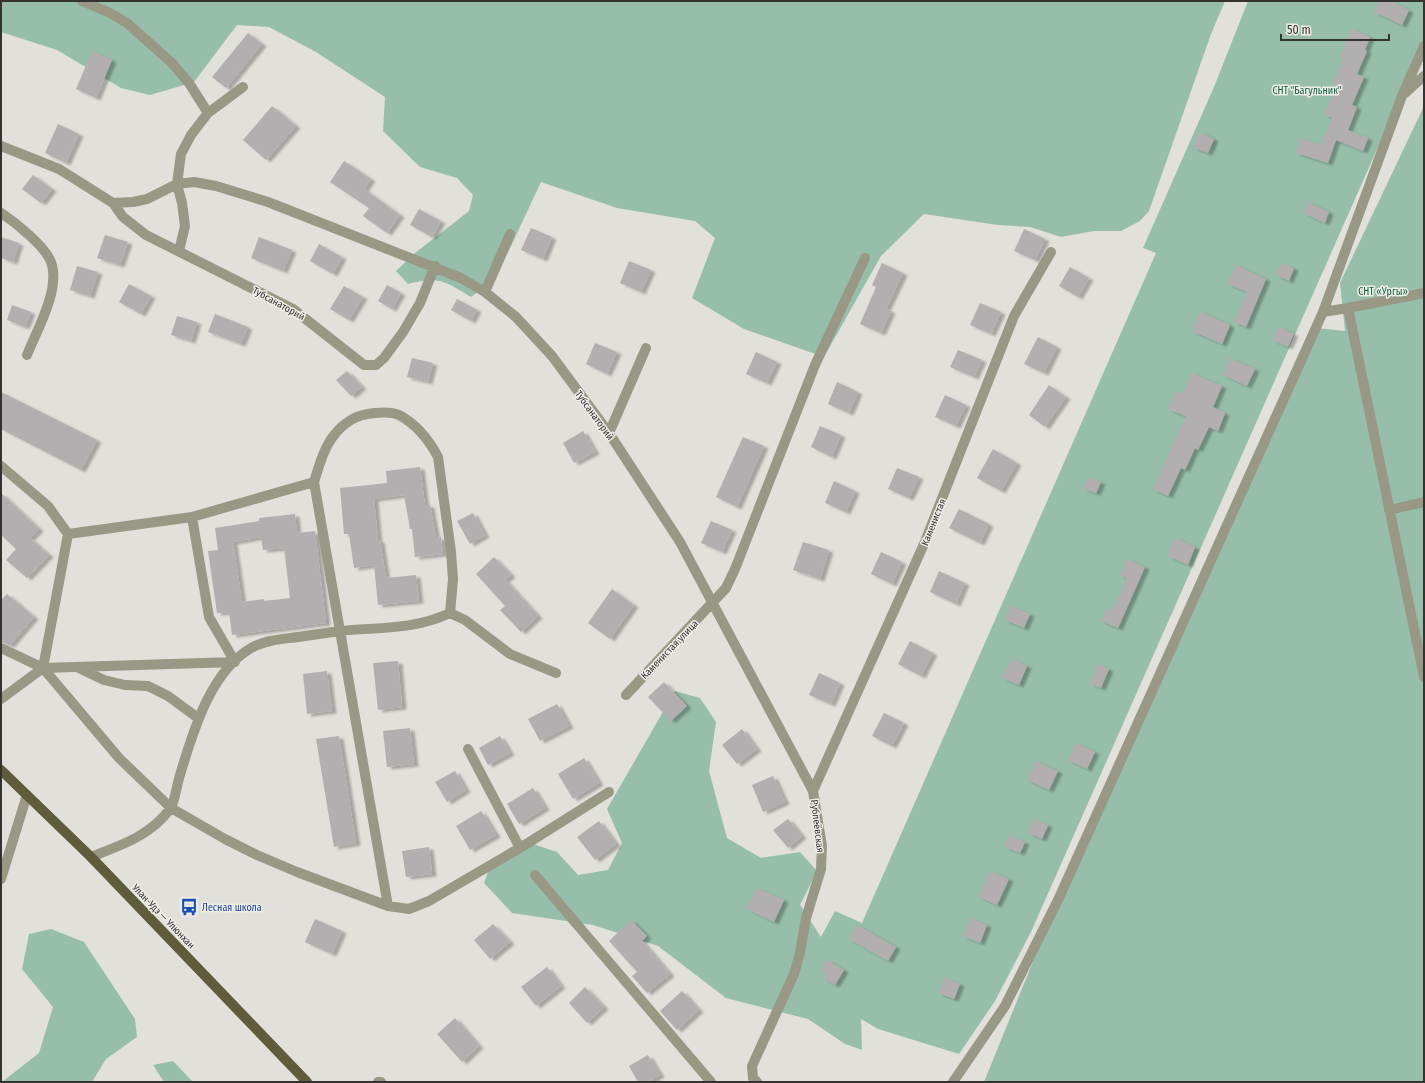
<svg xmlns="http://www.w3.org/2000/svg" width="1425" height="1083" font-family="'Fira Sans Condensed',sans-serif">
<style>
.green{fill:#97beab}
.building{fill:#b3aeb0;fill-rule:evenodd;filter:url(#shadow)}
.lines{fill:none;stroke-linecap:round;stroke-linejoin:round}
.minor{stroke:#989885;stroke-width:10}
.major{stroke:#5e5c3b;stroke-width:10}
.labels{text-anchor:middle;stroke-width:3;stroke-linejoin:round;paint-order:stroke}
.park-label{font-size:10px;fill:#0b6043;stroke:#f0ede9}
.street-label{font-size:10px;fill:#343332;stroke:#f0ede9}
.transit-label{font-size:10px;fill:#164399;stroke:#f0ede9;text-anchor:start}
</style>
<defs>
<filter id="shadow"><feDropShadow dx="4.5" dy="2.5" stdDeviation="1" flood-color="#0004"/></filter>
</defs>
<rect width="100%" height="100%" fill="#e2e0db"/>
<!-- green -->
<path class="green" d="M 1,1 L 1225,1 L 1211,34 L 1149,211 L 1140,221 L 1121,231 L 1094,231 L 1061,237 L 1030,227 L 998,225 L 924,214 L 881,256 L 824,357 L 744,329 L 692,298 L 715,238 L 695,221 L 617,208 L 541,182 L 496,278 L 471,297 C 445,281 439,276 408,284 L 396,271 L 415,253 L 469,211 L 473,195 L 457,178 L 420,167 L 383,131 L 385,97 L 316,52 L 269,27 L 237,25 L 194,82 L 150,95 L 121,88 L 57,50 L 1,32 Z
M 1248,1 L 1424,1 L 1424,43 L 1031,932 L 995,1001 L 959,1054 L 878,1029 L 861,1019 L 862,1050 L 845,1044 L 808,1019 L 726,998 L 658,946 L 593,925 L 512,913 L 484,883 L 492,861 L 521,840 L 557,852 L 578,875 L 608,870 L 622,843 L 607,809 L 675,691 L 700,698 L 716,722 L 709,771 L 727,838 L 761,858 L 800,852 L 817,871 L 800,905 L 821,937 L 835,911 L 862,923 L 1156,253 L 1143,248 L 1214,87 Z
M 1424,106 L 1424,1082 L 984,1082 L 1058,900 L 1317,328 L 1345,331 L 1340,283 Z
M 51,929 L 84,942 L 135,1019 L 137,1037 L 106,1059 L 92,1082 L 2,1082 L 39,1053 L 53,1007 L 22,969 L 29,934 Z
M 173,1061 L 193,1082 L 164,1082 L 153,1065 Z"/>
<!-- building -->
<path class="building" d="M 1379,1 L 1390,1 L 1409,10 L 1402,25 L 1374,12 Z
M 1352,29 L 1370,37 L 1365,50 L 1367,51 L 1357,74 L 1364,77 L 1352,105 L 1357,107 L 1348,130 L 1368,138 L 1363,151 L 1336,140 L 1328,163 L 1296,153 L 1301,138 L 1321,145 L 1332,118 L 1324,115 L 1337,85 L 1333,83 L 1343,59 L 1340,57 Z
M 248,33 L 262,44 L 226,88 L 212,77 Z
M 92,51 L 112,60 L 96,98 L 76,89 Z
M 272,106 L 296,126 L 266,160 L 243,140 Z
M 58,124 L 79,134 L 66,163 L 45,153 Z
M 1200,132 L 1214,139 L 1208,153 L 1193,147 Z
M 344,161 L 371,179 L 364,189 L 400,215 L 387,233 L 363,216 L 369,208 L 330,182 Z
M 33,175 L 52,189 L 41,203 L 22,189 Z
M 1308,202 L 1329,212 L 1325,223 L 1303,213 Z
M 419,209 L 441,221 L 432,237 L 410,225 Z
M 531,228 L 552,237 L 543,259 L 521,250 Z
M 1024,229 L 1045,239 L 1035,260 L 1014,251 Z
M 105,235 L 128,242 L 120,265 L 97,258 Z
M 1,237 L 19,243 L 13,262 L 1,258 Z
M 259,237 L 292,250 L 283,271 L 251,258 Z
M 319,244 L 342,257 L 333,274 L 310,261 Z
M 629,261 L 651,270 L 641,292 L 620,283 Z
M 882,263 L 903,273 L 886,309 L 891,311 L 881,333 L 860,324 L 876,287 L 872,285 Z
M 1281,263 L 1294,268 L 1289,281 L 1276,275 Z
M 1236,265 L 1266,279 L 1246,327 L 1234,322 L 1247,292 L 1228,284 Z
M 77,266 L 98,272 L 90,296 L 70,290 Z
M 1070,267 L 1089,278 L 1078,297 L 1059,286 Z
M 129,284 L 151,296 L 141,314 L 119,302 Z
M 387,285 L 401,293 L 392,309 L 378,301 Z
M 344,286 L 363,297 L 349,320 L 330,309 Z
M 457,299 L 477,310 L 471,321 L 451,310 Z
M 980,303 L 1001,312 L 991,334 L 970,325 Z
M 12,305 L 31,312 L 25,327 L 7,320 Z
M 1200,311 L 1230,325 L 1222,344 L 1192,331 Z
M 215,314 L 248,327 L 241,344 L 208,332 Z
M 177,316 L 197,322 L 191,341 L 171,335 Z
M 1279,327 L 1294,334 L 1288,347 L 1273,340 Z
M 1038,337 L 1057,347 L 1044,373 L 1024,364 Z
M 595,343 L 617,352 L 607,374 L 586,364 Z
M 958,350 L 982,360 L 974,377 L 950,367 Z
M 756,352 L 777,362 L 767,383 L 746,374 Z
M 412,358 L 433,363 L 428,382 L 407,377 Z
M 1230,358 L 1255,369 L 1247,386 L 1223,375 Z
M 347,371 L 362,387 L 351,396 L 336,380 Z
M 1192,373 L 1222,386 L 1213,407 L 1225,413 L 1218,431 L 1209,427 L 1198,450 L 1195,448 L 1185,470 L 1181,468 L 1168,496 L 1153,489 L 1186,416 L 1168,409 L 1176,391 L 1183,394 Z
M 837,382 L 858,392 L 849,413 L 828,404 Z
M 1049,385 L 1066,397 L 1045,427 L 1029,415 Z
M 1,392 L 97,440 L 81,470 L 1,429 Z
M 945,395 L 966,405 L 956,426 L 935,417 Z
M 820,426 L 841,435 L 832,457 L 811,447 Z
M 583,431 L 595,452 L 574,463 L 563,443 Z
M 743,437 L 764,446 L 737,507 L 716,497 Z
M 993,449 L 1017,463 L 1001,491 L 977,478 Z
M 420,467 L 425,505 L 430,505 L 436,538 L 441,537 L 443,554 L 415,557 L 412,529 L 410,529 L 404,495 L 374,499 L 378,540 L 380,540 L 386,578 L 416,575 L 419,601 L 378,605 L 374,565 L 354,568 L 349,534 L 344,534 L 340,488 L 387,483 L 386,471 Z
M 897,468 L 919,477 L 909,498 L 888,489 Z
M 1088,477 L 1101,482 L 1096,493 L 1083,488 Z
M 834,481 L 855,491 L 846,512 L 825,503 Z
M 1,493 L 39,529 L 30,538 L 49,555 L 27,578 L 6,560 L 16,549 L 1,535 Z
M 959,509 L 989,524 L 980,543 L 949,528 Z
M 473,513 L 485,535 L 470,544 L 457,521 Z
M 295,514 L 297,533 L 315,531 L 326,623 L 232,635 L 229,612 L 217,613 L 208,551 L 218,550 L 215,528 L 259,521 L 259,518 ZM 261,537 L 263,550 L 284,548 L 290,598 L 264,601 L 264,599 L 242,602 L 233,542 Z
M 711,521 L 732,530 L 722,552 L 701,543 Z
M 1175,538 L 1195,547 L 1188,565 L 1168,556 Z
M 803,542 L 829,550 L 820,579 L 793,570 Z
M 881,552 L 902,562 L 892,584 L 871,574 Z
M 494,557 L 511,575 L 505,580 L 538,616 L 521,632 L 500,610 L 505,606 L 476,574 Z
M 1127,559 L 1145,567 L 1118,628 L 1101,621 L 1107,608 L 1113,611 L 1127,578 L 1120,575 Z
M 939,571 L 965,583 L 956,604 L 930,592 Z
M 612,589 L 634,605 L 610,639 L 588,623 Z
M 7,594 L 34,617 L 10,645 L 1,642 L 1,600 Z
M 1011,606 L 1030,614 L 1024,628 L 1005,620 Z
M 910,641 L 933,653 L 921,676 L 898,664 Z
M 1012,659 L 1027,666 L 1019,685 L 1003,678 Z
M 398,661 L 402,707 L 378,710 L 373,663 Z
M 1098,664 L 1109,669 L 1101,688 L 1090,683 Z
M 327,671 L 332,711 L 307,714 L 303,674 Z
M 819,673 L 840,683 L 831,704 L 809,695 Z
M 664,682 L 687,706 L 671,721 L 648,697 Z
M 557,704 L 569,726 L 540,741 L 528,719 Z
M 884,713 L 904,723 L 892,746 L 872,736 Z
M 410,728 L 414,764 L 387,767 L 383,731 Z
M 742,729 L 757,749 L 737,764 L 722,745 Z
M 339,736 L 356,843 L 334,847 L 316,739 Z
M 500,736 L 510,753 L 488,765 L 479,748 Z
M 1076,743 L 1095,752 L 1087,769 L 1068,760 Z
M 584,758 L 599,783 L 573,799 L 558,774 Z
M 1035,761 L 1058,771 L 1049,790 L 1027,780 Z
M 455,771 L 466,790 L 447,802 L 435,782 Z
M 773,776 L 785,802 L 763,812 L 752,785 Z
M 533,788 L 545,808 L 519,824 L 507,804 Z
M 481,811 L 496,835 L 470,850 L 456,826 Z
M 788,819 L 802,836 L 788,848 L 773,830 Z
M 1033,819 L 1048,825 L 1042,839 L 1028,833 Z
M 599,821 L 616,844 L 595,860 L 577,837 Z
M 1009,835 L 1025,842 L 1020,853 L 1004,846 Z
M 429,847 L 432,874 L 406,877 L 402,851 Z
M 990,871 L 1009,879 L 997,905 L 979,897 Z
M 757,888 L 784,900 L 774,922 L 747,909 Z
M 971,918 L 987,925 L 980,943 L 963,936 Z
M 315,919 L 342,931 L 332,954 L 305,942 Z
M 631,920 L 647,936 L 642,941 L 670,974 L 647,993 L 632,976 L 637,972 L 609,941 Z
M 493,924 L 510,942 L 490,959 L 474,940 Z
M 857,925 L 896,947 L 888,961 L 849,939 Z
M 827,960 L 844,970 L 835,985 L 823,978 L 826,973 L 821,970 Z
M 547,967 L 561,986 L 536,1006 L 521,987 Z
M 945,978 L 960,984 L 954,999 L 938,993 Z
M 585,987 L 604,1007 L 587,1023 L 569,1003 Z
M 682,991 L 699,1010 L 677,1030 L 660,1011 Z
M 455,1018 L 479,1046 L 462,1062 L 437,1034 Z
M 648,1055 L 660,1075 L 648,1082 L 638,1082 L 629,1066 Z"/>
<g class="lines">
<!-- minor -->
<path class="minor" d="M 82,1 L 110,13 L 127,23 L 172,63 L 189,83 L 208,113
M 1405,93 L 1424,76
M 1,146 L 59,169 L 113,203 L 123,217 L 146,235 L 293,309 L 364,365 L 376,365 L 384,358 L 403,332 L 420,303 L 435,266
M 113,203 L 133,202 L 147,199 L 177,184 L 194,182 L 216,186 L 268,202 L 461,278 L 485,292 L 516,317 L 552,356 L 609,433 L 680,542 L 813,791 L 822,846 L 821,869 L 806,918 L 800,953 L 794,974 L 752,1066 L 753,1078 L 757,1082
M 1,213 C 16,223 48,248 52,265 C 59,292 37,330 27,355
M 179,251 L 185,226 L 182,203 L 177,184 L 181,154 L 191,135 L 208,113 L 243,87
M 485,292 L 510,234
M 1348,308 L 1424,293
M 1323,312 L 1348,308 L 1424,677
M 609,433 L 646,348
M 1,466 L 48,506 L 68,534
M 1389,510 L 1424,502
M 192,517 L 209,617 L 235,662
M 1,648 L 43,668 L 119,758 L 171,808 L 225,839 L 257,855 L 297,872 L 388,906 L 409,909 L 429,901 L 520,848 L 609,792
M 43,668 L 68,534 L 192,517 L 314,482
M 79,668 L 104,680 L 125,685 L 148,686 L 168,696 L 198,718
M 626,695 L 726,588 L 735,569 L 815,365 L 865,258
M 1,699 L 43,668 L 235,662
M 468,749 L 520,848
M 813,791 L 924,544 L 1014,316 L 1051,252
M 91,857 C 121,845 150,836 170,809 C 175,803 177,783 180,775 C 193,732 210,672 251,648 C 265,640 283,639 298,637 C 312,635 326,633 340,631 C 379,627 414,630 450,613
M 535,875 L 711,1082
M 1,879 L 27,795
M 388,906 L 314,482 C 319,466 324,447 335,434 C 339,429 346,423 351,420 C 361,413 388,410 399,415 C 416,424 429,440 438,457 L 451,552 L 453,579 L 450,613 L 465,620 L 510,654 L 556,673
M 378,1082 L 381,1082
M 953,1082 L 1005,1006 L 1058,900 L 1323,312 L 1402,96 L 1424,46"/>
<!-- major -->
<path class="major" d="M 1,770 L 91,857 L 307,1082"/>
</g>
<!-- icons -->
<defs>
<g id="bus-bare" transform="scale(1.38)"><path d="M-5-6H5V4H4V6H2V4H-2V6H-4V4H-5ZM-3.5-4V0h7V-4ZM-3.5 1.2v1.5H-2V1.2ZM2 1.2v1.5H3.5V1.2Z" fill="#1a4fb4" stroke="#f0ede9" stroke-width="2.5" paint-order="stroke"/></g>
</defs>
<g fill-rule="evenodd">
<use href="#bus-bare" x="189" y="907"/>
</g>
<g class="labels">
<!-- park labels -->
<g class="park-label">
<text x="1307" y="94">СНТ "Багульник"</text>
<text x="1383" y="295">СНТ «Ургы»</text>
</g>
<!-- street labels -->
<g class="street-label">
<text transform="translate(279 303) rotate(29)" y="4">Тубсанаторий</text>
<text transform="translate(595 415) rotate(54)" y="4">Тубсанаторий</text>
<text transform="translate(933 522) rotate(-68)" y="4">Каменистая</text>
<text transform="translate(669 649) rotate(-46)" y="4">Каменистая улица</text>
<text transform="translate(818 826) rotate(83)" y="4">Рублеёвская</text>
<text transform="translate(164 916) rotate(46)" y="4">Улан-Удэ — Улюнхан</text>
</g>
<!-- transit labels -->
<g class="transit-label">
<text x="202" y="911">Лесная школа</text>
</g>
</g>
<!-- border -->
<rect width="1425" height="1083" fill="none" stroke="#343332" stroke-width="4"/>
<!-- scale -->
<path d="M1281 34v6h108v-6" fill="none" stroke="#343332" stroke-width="2"/>
<text x="1287" y="34" font-size="12" fill="#343332" stroke="#f0ede9" stroke-width="3" paint-order="stroke">50 m</text>
</svg>
